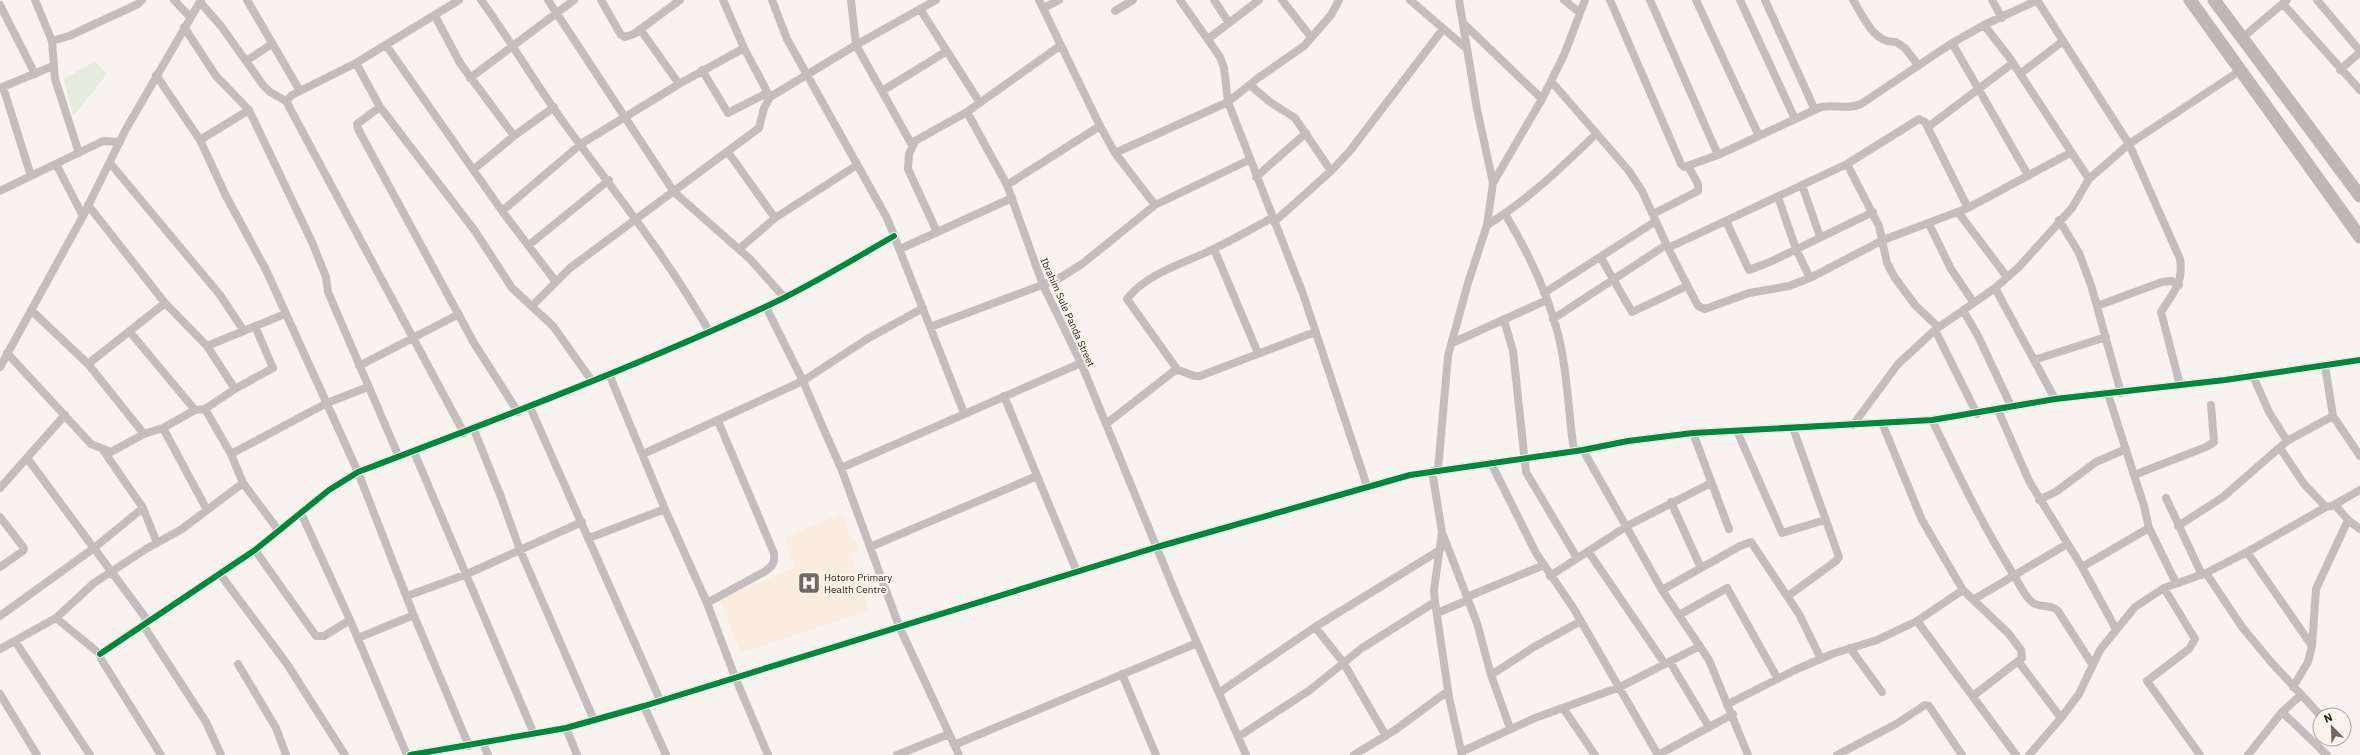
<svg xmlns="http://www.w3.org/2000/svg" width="2360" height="755" font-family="'IBM Plex Sans',sans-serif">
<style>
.built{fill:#faecde}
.green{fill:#e6ecdd}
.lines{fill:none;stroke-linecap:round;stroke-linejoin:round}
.minor{stroke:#c4bdbe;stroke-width:8}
.primary{stroke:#beb7b7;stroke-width:13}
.cycleway-casing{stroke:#fcf3ea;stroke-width:8}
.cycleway{stroke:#00873e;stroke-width:6}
.labels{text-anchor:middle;stroke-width:4;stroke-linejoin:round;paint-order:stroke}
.street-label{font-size:10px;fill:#282118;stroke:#fcf3ea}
.poi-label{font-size:10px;fill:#282118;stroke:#fcf3ea;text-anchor:start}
</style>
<rect width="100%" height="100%" fill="#f8f3ee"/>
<!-- built -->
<path class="built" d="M 842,513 L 851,540 L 855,540 L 859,550 L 851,554 L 869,610 L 741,653 L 720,600 L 795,567 L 785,538 Z"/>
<!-- green -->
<path class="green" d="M 95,61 L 107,74 L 73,117 L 64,79 Z"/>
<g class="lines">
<!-- minor -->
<path class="minor" d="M 35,0 L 52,41 L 55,79 L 79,153
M 174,0 L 190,17
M 247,0 L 300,91
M 481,0 C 510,40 535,83 564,123 C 614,191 667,257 709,331
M 548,0 L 674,192 L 750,259 L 784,297
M 601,0 L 621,35 L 625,37 L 634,34 L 680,0
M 723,0 L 744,48 L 770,97
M 772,0 L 787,39 L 887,218 L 964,413
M 1039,0 L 1100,126 L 1115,153 L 1155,205
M 1180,0 L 1220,57 L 1224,68 L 1228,102 L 1303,294 L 1367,486
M 1214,0 L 1229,23
M 1282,0 L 1311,37
M 1410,0 L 1467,49
M 1459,0 L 1477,109 L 1493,183
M 1564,0 L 1580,13
M 1610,0 L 1681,164 L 1684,167 L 1718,155 L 1821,107 C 1835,104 1848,110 1861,104 L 1952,43 L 1984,25 L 2038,0
M 1650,0 L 1718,155
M 1696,0 L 1759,136
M 1740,0 L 1795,119
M 1765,0 L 1815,110
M 1853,0 C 1863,16 1874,44 1896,42 L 1905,48 L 1918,65
M 1992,0 L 2002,18
M 2037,0 L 2129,144 L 2180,259 C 2184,283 2173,293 2161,312 L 2180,385
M 2317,0 L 2360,51
M 200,2 L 221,26 L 263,85 L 270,92 L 286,101 L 464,433
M 2283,4 L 2360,90
M 0,5 L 35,74
M 1044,8 L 1059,0
M 920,9 L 980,103
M 1115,11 L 1133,0
M 435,16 L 460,63 L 514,136
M 1464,24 L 1542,99
M 1984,25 L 2009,57 L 2089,179
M 184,27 L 216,76 L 249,110 L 312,242 L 326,277 L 328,292 L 399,457
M 640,29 L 679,84
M 2242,38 L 2287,0
M 1208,39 L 1259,0
M 52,41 L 69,36 L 138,4 L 142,0
M 1952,43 L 2028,175
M 386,45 L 502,211 L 556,282
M 246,61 L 272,44
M 356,63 L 380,107 L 475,231 L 512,288 L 553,326 L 592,381
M 702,70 L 728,113 L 767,93
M 2340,70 L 2360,52
M 2020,74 L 2063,41
M 156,75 L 200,140 L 226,196 L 266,270 L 358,472 L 412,611 L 469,746
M 470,78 L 574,0
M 1551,81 L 1629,171 L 1642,191 L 1668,248 L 1698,306 L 1705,309 L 1749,293 L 1789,286 L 1810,278 L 1883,240 L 1968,208 L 2070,153
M 1250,85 L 1270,102 L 1295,118 L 1331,171
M 3,87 L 31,176
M 0,88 L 53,66
M 882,91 L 947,51
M 286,101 L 292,95 L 356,63 L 459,0
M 380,107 L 357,124 L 358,129 L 474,343 L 518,412
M 967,112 L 1007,185 L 1043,285 L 1081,363 L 1177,597 L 1246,755
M 1928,127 L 2013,63
M 200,140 L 249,110
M 912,145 L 856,45 L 936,0
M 728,152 L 775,218
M 1115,153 L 1228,102 L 1258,78 L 1304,46 L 1331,15 L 1339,0
M 110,163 L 220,295 L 244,331
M 56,164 L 83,216
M 1847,164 L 1879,226 L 1887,263 L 1895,278 L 1915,305 L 1938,327
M 473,170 L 514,136 L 554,107
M 1256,177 L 1306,133
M 1007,185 L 1100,126
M 1802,185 L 1820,237
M 0,191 L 103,141 L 120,142
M 1778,197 L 1796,249 L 1810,278
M 88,205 L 165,303 L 207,346 L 235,389 L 273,368 L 255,326
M 502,211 L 581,144 L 679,84 L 744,48
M 1958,212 L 2007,277
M 1505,214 C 1528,252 1547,291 1558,334 C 1568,371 1568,413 1574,451
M 1653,214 L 1698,191 L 1698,184 L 1688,166
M 2059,220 L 2079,253 L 2091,285 L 2121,393
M 1726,221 L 1749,270 L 1770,262 L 1873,212
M 1274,222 L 1331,171 L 1349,152 L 1443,29
M 1929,224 L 1951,269 L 1974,303
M 1487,225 C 1528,200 1562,167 1596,134
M 937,232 L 908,169 L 909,154 L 915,141 L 967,112 L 1061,45
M 529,245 L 609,180
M 1668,248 L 1847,164 L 1919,119 L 1925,122 L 1968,208
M 739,249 L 775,218 L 857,165
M 900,249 L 1012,198
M 1214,249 L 1258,353
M 1601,258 L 1632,312 L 1687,286
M 1995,288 L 2055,399
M 1544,293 L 1656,221
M 532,306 L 570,268 L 759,128 L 764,108 L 770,97 L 856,45 L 851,0
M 2097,306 L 2162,282 L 2172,281 L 2179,285
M 766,307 L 803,381 L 824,430 L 841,468 L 899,626 L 959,755
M 31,310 L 88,364 L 144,434
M 1963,310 L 1978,336 L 2011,406
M 1553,319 L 1666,245
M 1504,320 L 1513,351 L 1526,472 L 1577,558
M 930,327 L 1058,279 L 1082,264 L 1155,205 L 1249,160
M 1935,330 L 1977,414
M 130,332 L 195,410
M 1452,343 L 1547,300
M 207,346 L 285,314
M 7,353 L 91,444 L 111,452 L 144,434 L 163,428 L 195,410 L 205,409 L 235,389
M 2034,360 L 2106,337
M 88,364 L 165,303
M 359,366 L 459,314
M 2325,366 L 2333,416 L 2360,456
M 0,367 L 83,216 L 126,129 L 201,0
M 1177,369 L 1127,299 C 1146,274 1182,264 1209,251 C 1231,241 1251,229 1272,218
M 609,374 L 667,514 L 707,603 L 735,677 L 768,755
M 2253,376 L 2269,412 L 2287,441
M 2108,394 L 2144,506 L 2149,528 L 2176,583
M 1004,396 L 1077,572
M 530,407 L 660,700
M 205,409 L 231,454 L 243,483 L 279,531
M 1998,410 L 2029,481 L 2082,567 L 2116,629
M 1932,420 C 1957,471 1981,523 2012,572 C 2018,581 2024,596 2032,602 C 2040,609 2050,603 2058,611 L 2092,664
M 1882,423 L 1922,520 L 1963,590 L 2008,633 L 2021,650 L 2022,658 L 1973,696
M 1106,424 L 1174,371 C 1183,368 1190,378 1200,376 L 1315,332
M 1853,425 L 1898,364 L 1935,330 L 1995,288 L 2019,267 L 2072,208 L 2089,179 L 2129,144 L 2241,70
M 163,428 L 207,510
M 474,430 L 501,497 L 520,550 L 594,720
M 1737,431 L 1782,533 L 1825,520
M 1693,433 L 1729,529
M 2280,448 L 2304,484 L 2326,507
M 103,450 L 143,508 L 157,543
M 1583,450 L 1662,590 L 1709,660 L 1748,755
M 414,452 L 534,734
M 231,454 L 327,403 L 368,387
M 643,454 L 803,381 L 867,339 L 923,308
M 27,458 L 148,621
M 1491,463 L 1536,553 L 1574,609 L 1658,755
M 841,468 L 1081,363
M 1438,470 L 1448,356 L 1468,283 L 1487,225 L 1493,183 L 1542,99 L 1564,55 L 1585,0
M 1432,471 L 1442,532 L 1434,590 L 1435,602 L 1449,697 L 1462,755
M 2134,475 L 2206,447 L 2214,442 L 2211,405
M 0,488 L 65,415
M 2166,498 L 2202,575
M 2039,500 L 2057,491 L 2096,462 L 2126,449
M 1671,502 L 1701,568
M 2335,505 L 2348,520 L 2360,529
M 301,513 L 350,620 L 407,755
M 0,517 L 24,548 L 23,551 L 0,567
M 2178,526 L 2223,497 L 2287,441 L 2333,416
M 1443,535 L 1477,623 L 1491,675 L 1510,728
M 589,538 L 665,509
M 870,547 L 1037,476
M 255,550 L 316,636 L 324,636 L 350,620
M 1588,551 L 1665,664
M 2247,552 L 2312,646
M 2082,567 L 2149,528
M 2206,573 L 2242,627 L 2271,662 L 2320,715
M 220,574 L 287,664 L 345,755
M 1550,576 L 1627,526 L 1711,483
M 2164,588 L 2195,639 L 2189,649 L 2147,681 L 2200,755
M 1662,590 L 1740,546 L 1751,542 L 1799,614 L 1821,659
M 1963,590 L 1917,621 L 2016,755
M 407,596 L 467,574 L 582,522
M 1788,596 L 1836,561 L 1839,557 L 1793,428
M 1467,597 L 1544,565
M 1973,600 L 2067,544
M 707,603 L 764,572 C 773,566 775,563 774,553 L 718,421
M 1437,613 L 1468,600
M 1679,615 L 1727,588 L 1778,679
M 0,616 L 94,548 L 143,508
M 56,618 L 100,654 L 101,659 L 161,755
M 143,625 L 206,722 L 221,755
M 1315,627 L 1343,662 L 1386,736
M 358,638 L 414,615
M 15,641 L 90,755
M 1850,648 L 1882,692
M 0,649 L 56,618 L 94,583 L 146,549 L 182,529 L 243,483
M 100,654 L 255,550 L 329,490 L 358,472 C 495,420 632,368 765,307 C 809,287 852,260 894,236
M 2018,661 L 2061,718
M 1670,662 L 1709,727
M 238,664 L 276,728 L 286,755
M 1122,674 L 1156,755
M 1491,675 L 1534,647 L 1581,621
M 2293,687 L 2308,662 L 2312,646 L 2316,589 L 2348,520
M 1220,692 L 1315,627 L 1440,550
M 0,694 L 37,755
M 1728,704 L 1795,670 L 1832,654 L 1877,640 L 1917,621
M 644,706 L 666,755
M 1563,708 L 1595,755
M 2282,712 L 2327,755
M 566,728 L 577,755
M 1238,737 L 1310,690 L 1362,648 L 1435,602
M 483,743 L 488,755
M 954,745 L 1197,643
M 1461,752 L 1535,718 L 1620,687 L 1700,646
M 410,755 L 566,728 L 644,706 L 1157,547 L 1410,475 L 1583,450 L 1628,441 L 1693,433 L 1932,420 L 2055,399 L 2225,380 L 2360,360
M 897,755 L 949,734
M 1354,755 L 1395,730 L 1448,691
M 1658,755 L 1733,714
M 1837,755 L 1896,724 L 1925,705 L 1929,706 L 1962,755
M 2029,755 L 2061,718 L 2079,694 L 2100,650 L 2135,607 L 2164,588 L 2206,573 L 2247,552 L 2326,507 L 2332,506 L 2360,490
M 2248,755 L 2282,712 L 2301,695"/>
<!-- primary -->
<path class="primary" d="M 2190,0 L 2360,237
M 2214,0 L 2360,196"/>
<!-- cycleway casing -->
<g class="cycleway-casing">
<path id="cycleway" d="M 100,654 L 255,550 L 329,490 L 358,472 C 495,420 632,368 765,307 C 809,287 852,260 894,236
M 410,755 L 566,728 L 644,706 L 1157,547 L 1410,475 L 1583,450 L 1628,441 L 1693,433 L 1932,420 L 2055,399 L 2225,380 L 2360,360"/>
</g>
<!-- cycleway -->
<use href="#cycleway" class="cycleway"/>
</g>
<!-- icons -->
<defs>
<g id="hospital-square" transform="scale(1.15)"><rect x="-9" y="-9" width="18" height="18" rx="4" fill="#716a63" stroke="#fcf3ea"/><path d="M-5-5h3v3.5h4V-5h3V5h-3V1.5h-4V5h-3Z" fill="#fff"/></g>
</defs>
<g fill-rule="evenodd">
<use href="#hospital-square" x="809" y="583"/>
</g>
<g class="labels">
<!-- street labels -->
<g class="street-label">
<text transform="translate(1068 312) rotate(66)" y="4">Ibrahim Sule Panda Street</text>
</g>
<!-- poi labels -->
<g class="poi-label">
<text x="824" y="581">Hotoro Primary<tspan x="824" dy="12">Health Centre</tspan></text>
</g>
</g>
<!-- north arrow -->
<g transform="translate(2332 727) rotate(337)"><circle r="19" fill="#fcf3ea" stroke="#a79f96"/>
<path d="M0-3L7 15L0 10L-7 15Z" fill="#716a63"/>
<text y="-6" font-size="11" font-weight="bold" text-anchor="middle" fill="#282118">N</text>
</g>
</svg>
